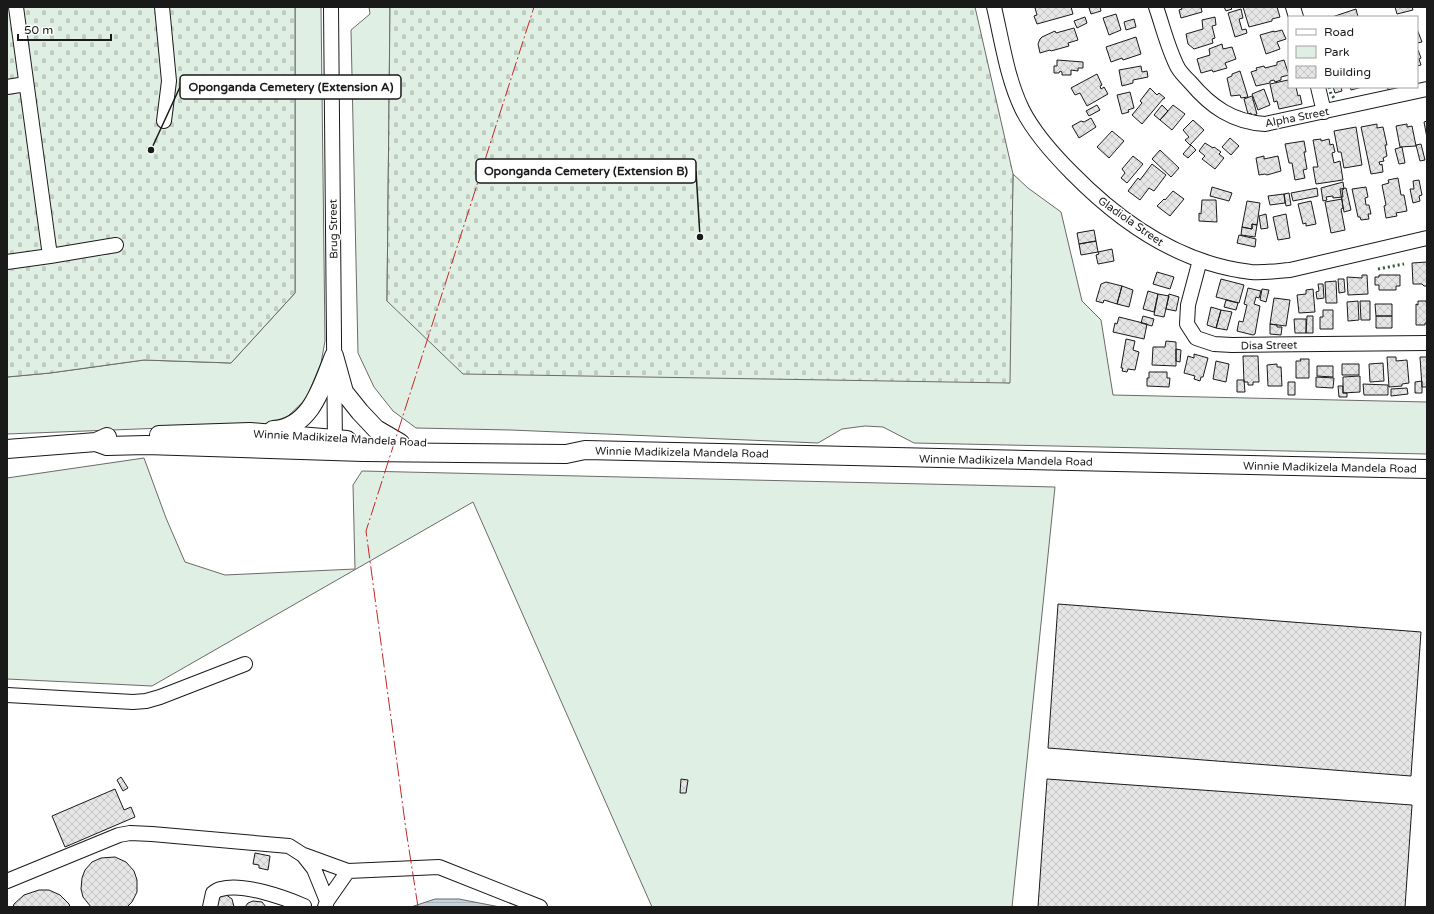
<svg xmlns="http://www.w3.org/2000/svg" width="1434" height="914" font-family="'Varela Round',sans-serif">
<style>
.green{fill:#e0efe3;stroke:#6a6a6a}
.cemetery{fill:url(#cemetery-stones);stroke:#6a6a6a}
.water{fill:url(#water-rules);stroke:#6a6a6a}
.building{fill:url(#building-cross-hatch);stroke:#1a1a1a}
.lines{fill:none;stroke-linecap:round;stroke-linejoin:round}
.minor-casing{stroke:#1a1a1a;stroke-width:16}
.major-casing{stroke:#1a1a1a;stroke-width:20}
.minor{stroke:#fff;stroke-width:14}
.major{stroke:#fff;stroke-width:18}
.hedge{stroke:#2b5a34;stroke-width:3;stroke-dasharray:2 3;stroke-linecap:butt}
.power{stroke:#c62828;stroke-width:1;stroke-dasharray:14 3 2 3;stroke-linecap:butt}
.labels{text-anchor:middle;stroke-width:3;stroke-linejoin:round;paint-order:stroke}
.street-label{font-size:11px;fill:#1a1a1a;stroke:#fff}
.leader{fill:none;stroke:#1a1a1a;stroke-width:1.5}
.callout-dot{fill:#1a1a1a;stroke:#fff;stroke-width:1.5}
.callout{fill:#fff;stroke:#1a1a1a;stroke-width:1.5}
.callout-label{font-size:12px;text-anchor:middle;font-weight:bold;fill:#1a1a1a}
</style>
<defs>
<pattern id="cemetery-stones" width="16" height="16" patternUnits="userSpaceOnUse"><rect width="16" height="16" fill="#e0efe3"/><path d="M2 7V4a2 2 0 0 1 4 0v3zM10 15v-3a2 2 0 0 1 4 0v3z" fill="#c0ccc2"/></pattern>
<pattern id="water-rules" width="6" height="5" patternUnits="userSpaceOnUse"><rect width="6" height="5" fill="#c6d2dc"/><path d="M0 2.5h6" fill="none" stroke="#aab4bc"/></pattern>
<pattern id="building-cross-hatch" width="8" height="8" patternUnits="userSpaceOnUse"><rect width="8" height="8" fill="#e6e6e6"/><path d="M0 0l8 8M0 8l8-8" fill="none" stroke="#c5c5c5"/></pattern>
</defs>
<rect width="100%" height="100%" fill="#fff"/>
<!-- green -->
<path class="green" d="M 295,7 L 321,7 L 325,341 L 321,363 L 306,399 L 286,418 L 269,424 L 7,434 L 7,377 L 50,373 L 144,360 L 231,363 L 295,293 Z
M 369,7 L 390,7 L 387,301 L 1009,383 L 1013,174 L 1028,188 L 1061,212 L 1082,301 L 1101,320 L 1113,395 L 1427,402 L 1427,454 L 914,443 L 883,427 L 865,426 L 842,429 L 818,443 L 511,430 L 416,428 L 393,411 L 374,387 L 358,353 L 351,30 L 370,14 Z
M 144,458 L 166,518 L 185,562 L 225,575 L 355,569 L 353,485 L 362,471 L 1055,487 L 1012,907 L 652,907 L 473,502 L 152,686 L 7,679 L 7,478 Z"/>
<!-- cemetery -->
<path class="cemetery" d="M 7,7 L 295,7 L 295,293 L 231,363 L 144,360 L 50,373 L 7,377 Z
M 390,7 L 975,7 L 1013,174 L 1010,383 L 463,374 L 387,301 Z"/>
<!-- water -->
<path class="water" d="M 435,899 L 459,899 L 500,907 L 411,907 Z"/>
<!-- building -->
<path class="building" d="M 1038,7 L 1071,7 L 1073,14 L 1037,24 L 1034,16 L 1037,15 L 1035,8 Z
M 1093,7 L 1100,7 L 1101,11 L 1091,14 L 1089,8 Z
M 1181,7 L 1201,7 L 1202,12 L 1181,18 L 1179,10 L 1182,9 Z
M 1224,7 L 1233,7 L 1231,8 L 1232,9 L 1226,11 Z
M 1243,7 L 1277,7 L 1280,17 L 1272,19 L 1272,21 L 1249,27 Z
M 1395,7 L 1412,7 L 1413,10 L 1397,14 Z
M 1241,9 L 1243,18 L 1239,19 L 1242,30 L 1246,29 L 1247,33 L 1235,37 L 1228,13 Z
M 1356,9 L 1358,17 L 1332,17 Z
M 1116,14 L 1121,30 L 1109,35 L 1103,18 Z
M 1085,17 L 1087,23 L 1077,28 L 1074,21 Z
M 1215,17 L 1216,25 L 1212,26 L 1215,38 L 1212,39 L 1213,43 L 1194,49 L 1188,44 L 1186,34 L 1203,29 L 1202,20 Z
M 1134,19 L 1136,27 L 1126,30 L 1124,22 Z
M 1074,28 L 1078,40 L 1068,43 L 1069,46 L 1051,51 L 1050,50 L 1040,53 L 1038,44 L 1040,39 L 1042,37 L 1055,31 L 1056,33 Z
M 1417,29 L 1422,42 L 1417,43 Z
M 1282,30 L 1286,39 L 1277,42 L 1280,49 L 1266,54 L 1260,35 L 1274,31 L 1274,32 Z
M 1136,37 L 1141,54 L 1123,60 L 1122,58 L 1111,62 L 1106,47 Z
M 1222,44 L 1223,49 L 1232,47 L 1236,59 L 1225,63 L 1227,68 L 1213,72 L 1212,70 L 1201,73 L 1197,59 L 1210,55 L 1209,49 Z
M 1417,50 L 1418,50 L 1421,58 L 1419,59 L 1421,65 L 1417,66 Z
M 1057,60 L 1083,62 L 1083,68 L 1078,68 L 1078,71 L 1071,70 L 1071,75 L 1062,75 L 1062,72 L 1060,71 L 1059,73 L 1054,73 L 1054,66 L 1057,66 Z
M 1284,60 L 1289,75 L 1281,77 L 1281,80 L 1275,82 L 1274,80 L 1270,81 L 1270,83 L 1256,86 L 1251,72 L 1257,70 L 1256,68 L 1264,66 L 1265,68 L 1277,65 L 1277,62 Z
M 1141,66 L 1142,72 L 1147,71 L 1148,77 L 1133,80 L 1133,83 L 1122,86 L 1119,70 Z
M 1240,71 L 1248,97 L 1241,98 L 1240,95 L 1231,96 L 1227,78 L 1232,76 L 1232,74 Z
M 1097,74 L 1102,85 L 1100,86 L 1101,89 L 1104,87 L 1108,94 L 1087,106 L 1080,93 L 1075,95 L 1071,88 Z
M 1288,80 L 1289,87 L 1296,87 L 1298,96 L 1300,95 L 1302,104 L 1279,109 L 1277,101 L 1274,102 L 1270,84 Z
M 1333,87 L 1341,87 L 1342,91 L 1335,93 Z
M 1350,87 L 1362,87 L 1351,90 Z
M 1387,87 L 1395,87 L 1395,88 L 1389,91 Z
M 1150,88 L 1157,95 L 1159,93 L 1165,98 L 1163,99 L 1142,124 L 1132,115 L 1142,103 L 1140,101 Z
M 1264,89 L 1270,105 L 1258,110 L 1252,94 Z
M 1130,92 L 1134,108 L 1128,110 L 1129,112 L 1122,114 L 1117,95 Z
M 1252,96 L 1257,114 L 1252,116 L 1251,113 L 1248,114 L 1244,99 Z
M 1097,105 L 1100,110 L 1089,116 L 1086,111 Z
M 1162,105 L 1168,111 L 1160,120 L 1154,115 Z
M 1173,105 L 1185,114 L 1172,130 L 1160,120 Z
M 1091,118 L 1096,127 L 1079,138 L 1072,126 L 1081,121 L 1084,122 Z
M 1193,120 L 1204,130 L 1190,145 L 1185,140 L 1189,137 L 1183,130 Z
M 1427,121 L 1427,138 L 1424,122 Z
M 1377,124 L 1377,128 L 1383,127 L 1387,145 L 1385,145 L 1387,156 L 1383,158 L 1384,161 L 1379,162 L 1380,165 L 1382,164 L 1383,172 L 1371,174 L 1361,127 Z
M 1407,124 L 1407,127 L 1412,126 L 1416,146 L 1400,147 L 1396,126 Z
M 1356,127 L 1362,165 L 1344,168 L 1341,152 L 1338,152 L 1334,131 Z
M 1112,131 L 1124,141 L 1109,158 L 1097,147 Z
M 1230,138 L 1239,146 L 1231,155 L 1222,147 Z
M 1321,139 L 1321,141 L 1329,139 L 1330,145 L 1333,144 L 1335,152 L 1332,153 L 1334,163 L 1340,161 L 1343,180 L 1316,184 L 1313,167 L 1318,167 L 1313,140 Z
M 1304,141 L 1306,152 L 1304,152 L 1307,169 L 1303,170 L 1305,178 L 1295,180 L 1292,163 L 1289,163 L 1285,144 Z
M 1205,143 L 1213,148 L 1214,147 L 1221,152 L 1219,154 L 1224,158 L 1215,169 L 1202,159 L 1205,156 L 1199,151 Z
M 1421,144 L 1425,160 L 1420,161 L 1416,145 Z
M 1191,145 L 1196,150 L 1188,158 L 1183,154 Z
M 1402,147 L 1405,163 L 1399,164 L 1395,149 Z
M 1160,150 L 1179,168 L 1171,177 L 1152,159 Z
M 1133,156 L 1143,164 L 1127,183 L 1121,178 L 1125,173 L 1122,169 Z
M 1264,156 L 1264,159 L 1278,156 L 1281,171 L 1267,175 L 1265,174 L 1259,175 L 1256,158 Z
M 1152,164 L 1166,175 L 1154,191 L 1149,188 L 1140,200 L 1128,191 L 1138,178 L 1140,180 Z
M 1398,178 L 1401,195 L 1404,195 L 1407,211 L 1396,213 L 1397,216 L 1386,218 L 1384,206 L 1386,205 L 1382,185 L 1389,183 L 1388,180 Z
M 1419,180 L 1422,195 L 1419,196 L 1420,201 L 1413,203 L 1410,189 L 1414,189 L 1413,181 Z
M 1343,182 L 1344,189 L 1342,190 L 1343,197 L 1333,198 L 1333,196 L 1326,197 L 1327,200 L 1323,201 L 1321,188 Z
M 1212,187 L 1232,193 L 1229,201 L 1210,196 Z
M 1366,187 L 1368,197 L 1365,198 L 1366,205 L 1369,205 L 1371,214 L 1368,214 L 1369,219 L 1361,220 L 1360,217 L 1358,217 L 1352,189 Z
M 1317,188 L 1318,196 L 1293,201 L 1291,193 Z
M 1346,188 L 1351,210 L 1344,212 L 1340,189 Z
M 1173,191 L 1184,199 L 1170,216 L 1157,206 L 1164,199 L 1165,200 Z
M 1289,193 L 1291,205 L 1286,206 L 1284,194 Z
M 1284,194 L 1285,203 L 1270,205 L 1268,196 Z
M 1342,199 L 1343,208 L 1341,209 L 1345,230 L 1331,233 L 1325,202 Z
M 1202,200 L 1216,200 L 1217,222 L 1199,221 L 1199,213 L 1201,214 Z
M 1247,201 L 1260,203 L 1257,225 L 1252,224 L 1252,229 L 1242,227 Z
M 1311,201 L 1316,224 L 1306,226 L 1306,223 L 1303,224 L 1298,204 Z
M 1266,214 L 1268,228 L 1261,229 L 1259,216 Z
M 1286,214 L 1290,238 L 1278,240 L 1273,217 Z
M 1252,224 L 1257,225 L 1255,237 L 1241,235 L 1242,227 L 1252,229 Z
M 1094,230 L 1096,241 L 1079,244 L 1077,233 Z
M 1239,235 L 1256,239 L 1255,247 L 1237,243 Z
M 1096,241 L 1098,252 L 1081,255 L 1079,244 Z
M 1112,249 L 1114,261 L 1098,264 L 1096,255 L 1099,254 L 1098,252 Z
M 1427,262 L 1427,286 L 1424,286 L 1422,284 L 1413,284 L 1412,263 Z
M 1157,272 L 1174,277 L 1170,289 L 1153,284 Z
M 1362,275 L 1367,275 L 1368,294 L 1348,295 L 1347,277 L 1362,278 Z
M 1379,275 L 1400,275 L 1400,286 L 1396,286 L 1396,290 L 1379,290 L 1379,285 L 1375,285 L 1375,277 L 1379,277 Z
M 1221,279 L 1244,285 L 1239,303 L 1216,297 Z
M 1338,279 L 1344,279 L 1345,292 L 1339,293 Z
M 1336,281 L 1337,303 L 1326,303 L 1325,282 Z
M 1106,282 L 1122,286 L 1117,304 L 1104,300 L 1103,303 L 1096,301 L 1101,284 Z
M 1318,284 L 1323,284 L 1324,298 L 1317,299 L 1316,292 L 1319,291 Z
M 1122,286 L 1133,290 L 1129,307 L 1117,304 Z
M 1248,288 L 1261,291 L 1259,298 L 1256,297 L 1254,304 L 1260,306 L 1255,334 L 1253,335 L 1237,331 L 1239,321 L 1243,322 L 1247,305 L 1244,304 Z
M 1262,289 L 1269,290 L 1266,302 L 1260,300 Z
M 1313,289 L 1315,312 L 1299,313 L 1297,295 L 1306,294 L 1306,290 Z
M 1148,291 L 1158,294 L 1154,312 L 1143,309 Z
M 1158,294 L 1169,296 L 1164,317 L 1154,315 Z
M 1169,294 L 1179,297 L 1176,311 L 1166,309 Z
M 1274,298 L 1290,300 L 1286,326 L 1270,324 Z
M 1226,300 L 1238,303 L 1236,310 L 1224,307 Z
M 1358,301 L 1359,320 L 1348,321 L 1347,302 Z
M 1360,301 L 1370,301 L 1370,320 L 1361,320 Z
M 1418,301 L 1426,301 L 1427,305 L 1427,323 L 1425,323 L 1425,325 L 1416,325 L 1416,304 L 1418,305 Z
M 1375,304 L 1392,304 L 1392,316 L 1376,316 Z
M 1211,307 L 1221,310 L 1216,328 L 1207,325 Z
M 1221,310 L 1232,312 L 1227,330 L 1216,328 Z
M 1323,310 L 1333,310 L 1333,329 L 1320,329 L 1320,317 L 1323,317 Z
M 1143,316 L 1154,319 L 1152,326 L 1141,323 Z
M 1307,316 L 1313,316 L 1313,333 L 1306,333 Z
M 1376,316 L 1392,316 L 1392,328 L 1376,328 Z
M 1119,317 L 1147,324 L 1144,339 L 1113,332 L 1115,323 L 1117,324 Z
M 1294,319 L 1306,319 L 1306,333 L 1295,333 Z
M 1270,324 L 1277,325 L 1277,327 L 1282,327 L 1281,335 L 1270,334 Z
M 1126,339 L 1135,341 L 1133,350 L 1139,352 L 1135,370 L 1128,369 L 1127,372 L 1122,371 L 1123,368 L 1121,368 Z
M 1166,341 L 1176,342 L 1176,366 L 1152,365 L 1153,347 L 1165,347 Z
M 1176,349 L 1181,350 L 1180,362 L 1176,361 Z
M 1194,354 L 1208,358 L 1203,377 L 1201,377 L 1200,381 L 1194,379 L 1195,376 L 1184,373 L 1188,356 L 1194,358 Z
M 1243,356 L 1258,356 L 1259,382 L 1253,382 L 1253,385 L 1248,385 L 1248,382 L 1244,382 Z
M 1387,357 L 1396,357 L 1396,361 L 1407,360 L 1409,383 L 1402,384 L 1402,386 L 1389,387 Z
M 1420,357 L 1427,357 L 1427,387 L 1422,387 Z
M 1300,359 L 1309,359 L 1309,378 L 1296,378 L 1296,361 L 1301,361 Z
M 1216,361 L 1229,364 L 1226,382 L 1213,379 Z
M 1383,363 L 1384,381 L 1370,382 L 1369,364 Z
M 1277,364 L 1277,367 L 1281,367 L 1282,386 L 1268,386 L 1267,365 Z
M 1342,364 L 1359,364 L 1359,375 L 1342,375 Z
M 1317,366 L 1333,366 L 1333,377 L 1317,376 Z
M 1149,372 L 1167,372 L 1167,378 L 1170,378 L 1169,387 L 1147,386 L 1147,378 L 1149,378 Z
M 1360,376 L 1360,392 L 1343,393 L 1343,377 Z
M 1316,377 L 1334,378 L 1333,388 L 1316,387 Z
M 1237,380 L 1244,380 L 1245,392 L 1237,392 Z
M 1422,381 L 1422,393 L 1415,393 L 1415,382 Z
M 1288,382 L 1295,382 L 1295,395 L 1288,395 Z
M 1363,384 L 1388,385 L 1388,395 L 1364,395 Z
M 1338,386 L 1343,386 L 1343,393 L 1347,393 L 1347,397 L 1339,397 Z
M 1407,388 L 1408,394 L 1391,396 L 1391,389 Z
M 1058,604 L 1421,632 L 1411,776 L 1048,748 Z
M 121,777 L 128,788 L 123,791 L 117,780 Z
M 681,779 L 688,780 L 686,793 L 680,793 Z
M 1047,779 L 1412,805 L 1405,907 L 1038,907 Z
M 115,789 L 124,810 L 131,807 L 135,817 L 65,847 L 52,816 Z
M 255,853 L 270,856 L 268,870 L 259,868 L 259,865 L 253,864 Z
M 115,857 L 126,862 L 134,871 L 137,880 L 137,892 L 132,902 L 127,907 L 91,907 L 83,897 L 81,889 L 82,878 L 85,870 L 92,862 L 101,858 Z
M 39,890 L 49,890 L 60,895 L 69,904 L 70,907 L 13,907 L 14,904 L 24,895 Z
M 225,894 L 232,899 L 234,907 L 212,907 L 213,899 Z
M 253,901 L 262,902 L 266,907 L 245,907 L 248,903 Z"/>
<g class="lines">
<!-- minor casing -->
<g class="minor-casing">
<path id="minor" d="M 16,7 L 50,256
M 162,7 L 169,81 L 164,121
M 331,7 L 335,449
M 994,7 C 1002,41 1007,78 1022,109 C 1034,133 1053,154 1072,173 C 1120,222 1181,264 1251,272 C 1264,273 1277,271 1290,270 L 1427,238
M 1156,7 C 1163,27 1168,49 1178,68 C 1181,73 1186,78 1190,82 C 1211,107 1233,122 1265,124 L 1427,89
M 1293,7 L 1296,17
M 7,87 L 26,84
M 1318,87 L 1324,112
M 1200,260 L 1188,305 L 1187,324 L 1196,338 L 1214,344 L 1232,345 L 1427,343
M 7,262 L 50,256 L 116,245
M 7,695 L 133,702 L 146,701 L 160,697 L 245,664
M 304,855 L 348,871
M 7,881 L 119,835 L 130,833 L 152,834 L 289,846 L 303,855 L 314,869 L 327,901
M 210,907 L 213,893 C 215,892 218,889 221,889 C 243,883 283,897 304,906 L 304,907
M 325,907 L 327,901 L 348,871 L 439,867 L 540,907"/>
</g>
<!-- major casing -->
<g class="major-casing">
<path id="major" d="M 334,356 L 344,392 L 360,412 L 376,429 L 400,443
M 273,430 C 311,428 322,386 334,356
M 159,435 L 250,432 L 347,440
M 96,442 L 107,446 L 146,445 L 363,452 L 566,454 L 585,450 L 1427,469
M 7,449 L 96,442 L 107,437"/>
</g>
<!-- minor -->
<use href="#minor" class="minor"/>
<!-- major -->
<use href="#major" class="major"/>
<!-- hedge -->
<path class="hedge" d="M 1329,87 L 1331,94 L 1334,98
M 1378,269 L 1404,264"/>
<!-- power -->
<path class="power" d="M 418,907 L 406,830 L 366,531 L 534,7"/>
</g>
<g class="labels">
<!-- street labels -->
<g class="street-label">
<text transform="translate(1297 117) rotate(-11)" y="4">Alpha Street</text>
<text transform="translate(1131 221) rotate(35)" y="4">Gladiola Street</text>
<text transform="translate(333 229) rotate(-91)" y="4">Brug Street</text>
<text transform="translate(1269 345) rotate(-1)" y="4">Disa Street</text>
<text transform="translate(340 438) rotate(3)" y="4">Winnie Madikizela Mandela Road</text>
<text transform="translate(682 452) rotate(1)" y="4">Winnie Madikizela Mandela Road</text>
<text transform="translate(1006 460) rotate(1)" y="4">Winnie Madikizela Mandela Road</text>
<text transform="translate(1330 467) rotate(1)" y="4">Winnie Madikizela Mandela Road</text>
</g>
</g>
<!-- callouts -->
<path class="leader" d="M151 150L180 87M700 237L696 171"/>
<g class="callout-dot">
<circle cx="151" cy="150" r="4"/>
<circle cx="700" cy="237" r="4"/>
</g>
<g class="callout">
<rect x="180" y="75" width="221" height="24" rx="4"/>
<rect x="476" y="159" width="220" height="24" rx="4"/>
</g>
<g class="callout-label">
<text x="291" y="91">Oponganda Cemetery (Extension A)</text>
<text x="586" y="175">Oponganda Cemetery (Extension B)</text>
</g>
<!-- border -->
<rect width="1434" height="914" fill="none" stroke="#1a1a1a" stroke-width="16"/>
<!-- legend -->
<rect x="1288" y="16" width="130" height="72" fill="#ffffff" stroke="#a3a3a3"/>
<rect x="1296" y="29" width="20" height="6" fill="#ffffff" stroke="#a3a3a3"/>
<text x="1324" y="36" font-size="12" fill="#1a1a1a">Road</text>
<rect x="1296" y="46" width="20" height="12" fill="#e0efe3" stroke="#a3a3a3"/>
<text x="1324" y="56" font-size="12" fill="#1a1a1a">Park</text>
<rect x="1296" y="66" width="20" height="12" fill="url(#building-cross-hatch)" stroke="#a3a3a3"/>
<text x="1324" y="76" font-size="12" fill="#1a1a1a">Building</text>
<!-- scale -->
<path d="M18 34v6h93v-6" fill="none" stroke="#1a1a1a" stroke-width="2"/>
<text x="24" y="34" font-size="12" fill="#1a1a1a" stroke="#ffffff" stroke-width="3" paint-order="stroke">50 m</text>
</svg>
